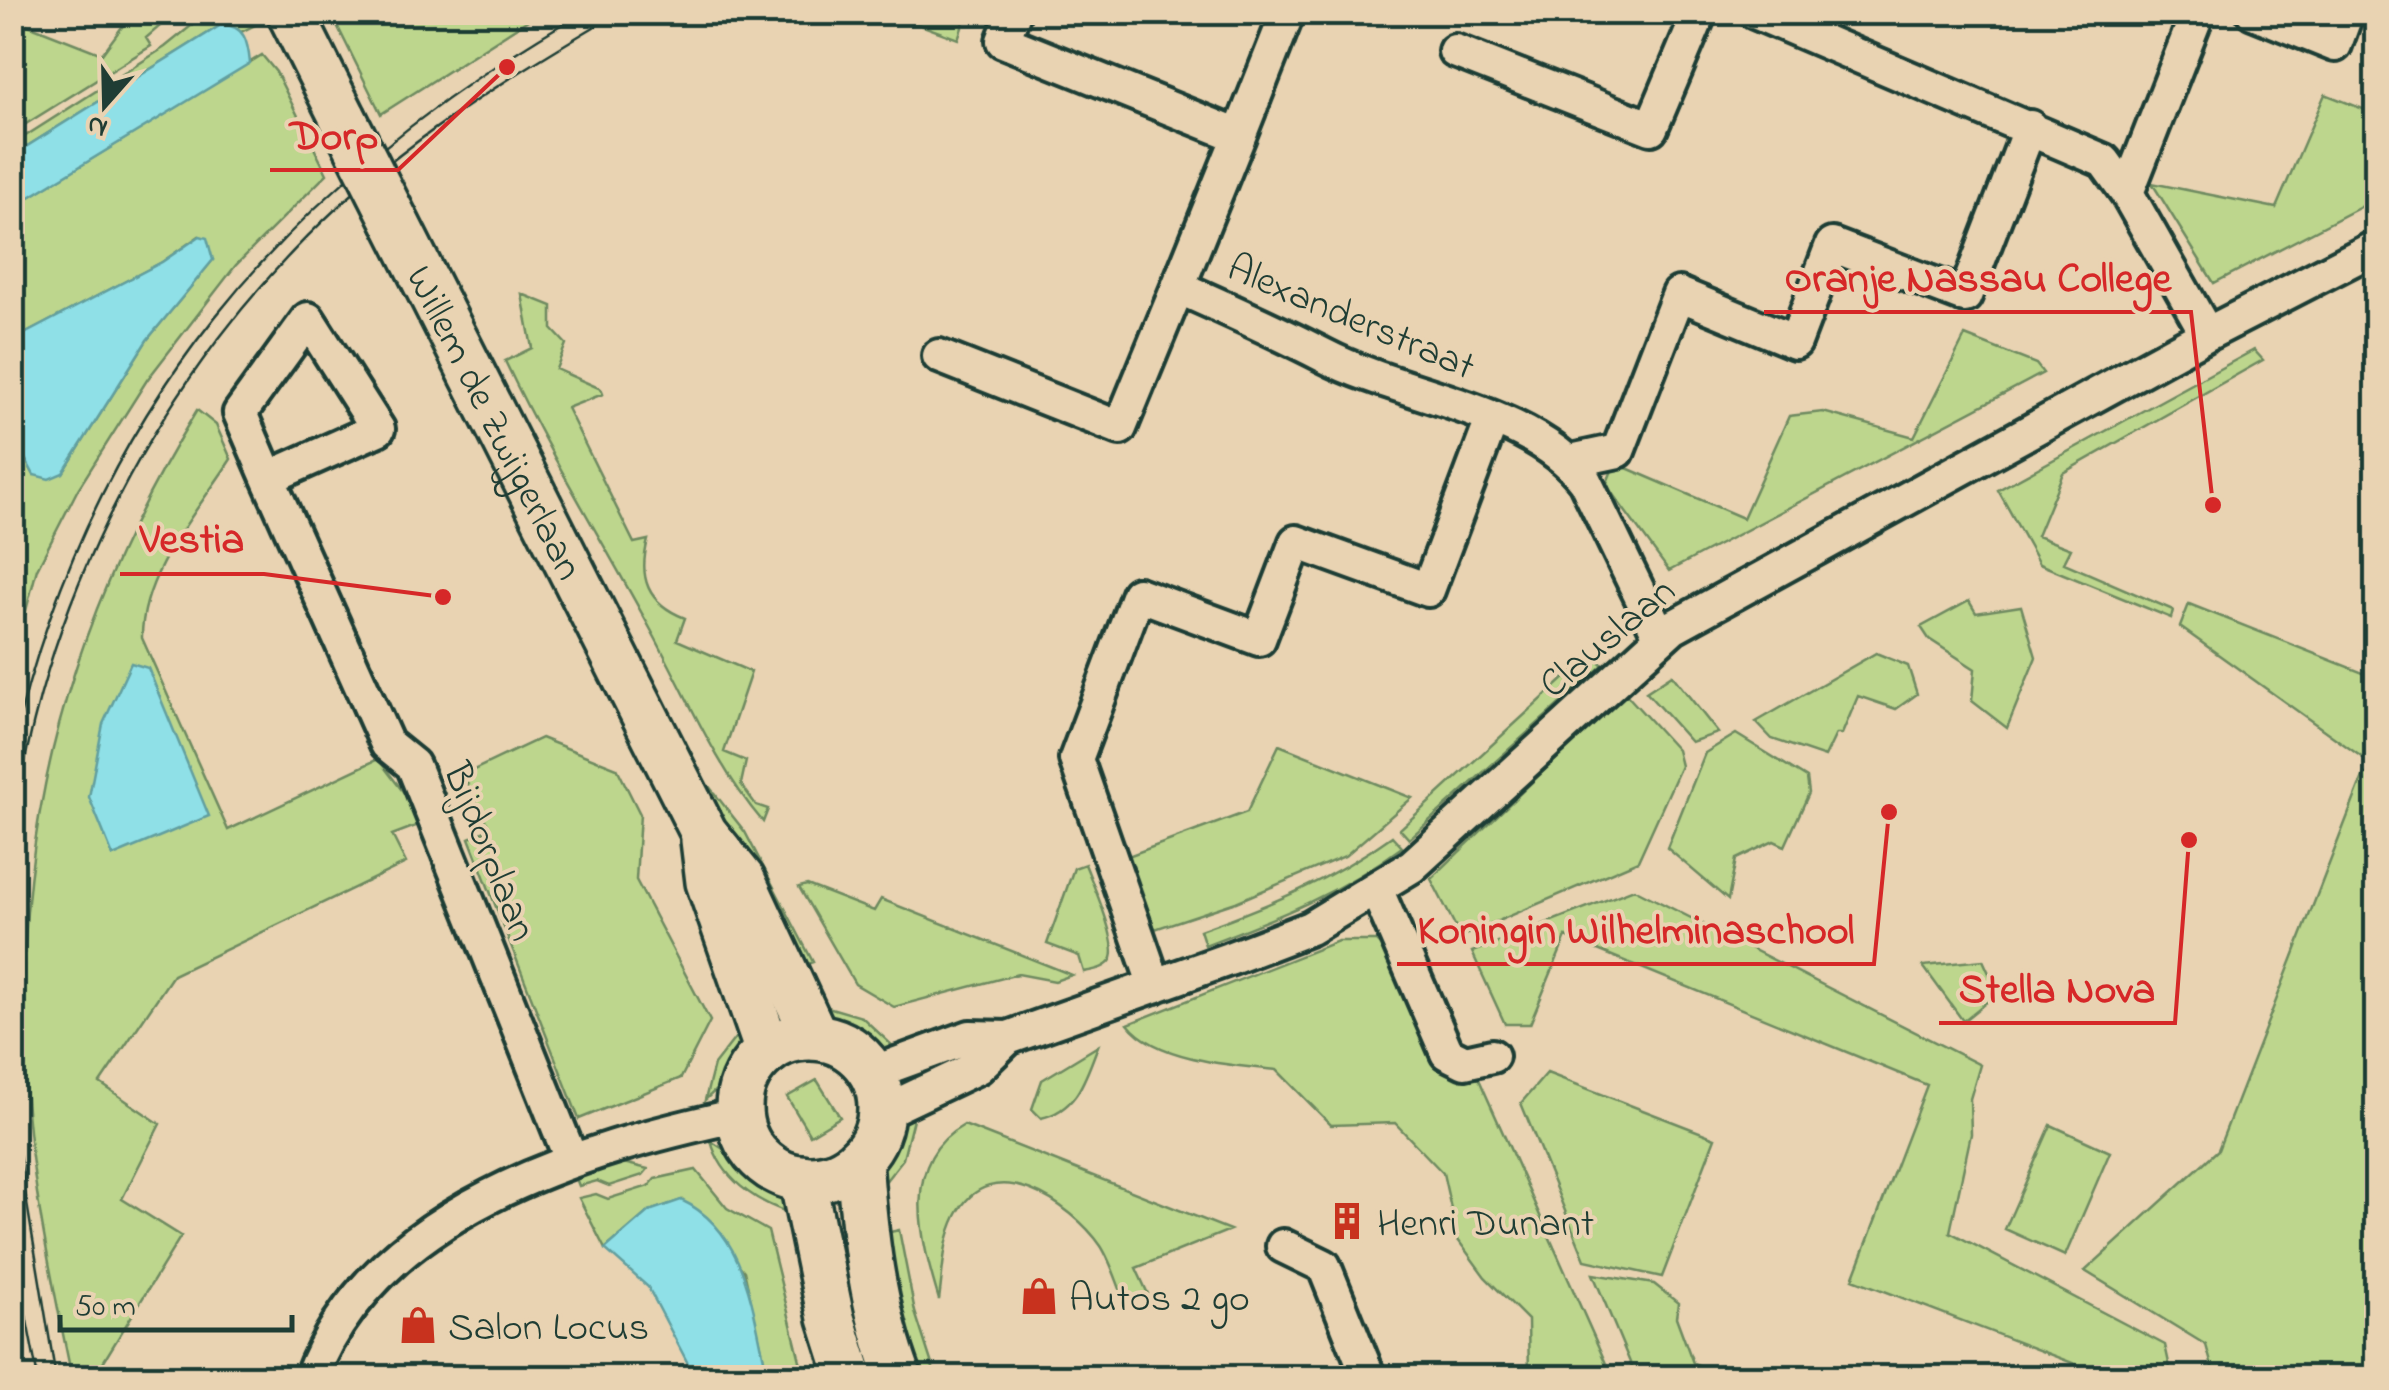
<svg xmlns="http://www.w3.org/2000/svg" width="2389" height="1390" font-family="'Indie Flower',sans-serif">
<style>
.green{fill:#bdd68d;stroke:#6e8a60;stroke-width:2.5}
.water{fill:#8fe0e7;stroke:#629f9f;stroke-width:2.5}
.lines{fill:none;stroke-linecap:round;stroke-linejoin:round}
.street-casing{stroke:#1f3d34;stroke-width:40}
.secondary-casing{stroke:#1f3d34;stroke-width:52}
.street{stroke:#e9d3b2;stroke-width:32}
.secondary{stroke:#e9d3b2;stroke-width:45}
.tram{stroke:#1f3d34;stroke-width:2.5}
.secondary-bridge-casing{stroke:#1f3d34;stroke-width:52;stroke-linecap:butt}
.secondary-bridge{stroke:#e9d3b2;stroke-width:45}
.labels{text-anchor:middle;stroke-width:8;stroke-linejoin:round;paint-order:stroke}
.street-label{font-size:40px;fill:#1f3d34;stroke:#e9d3b2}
.poi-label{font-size:40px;fill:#1f3d34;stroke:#e9d3b2;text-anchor:start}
.leader{fill:none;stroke:#d62828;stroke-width:4}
.callout-dot{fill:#d62828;stroke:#e9d3b2;stroke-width:4}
.callout-label{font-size:42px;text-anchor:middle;font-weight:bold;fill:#d62828;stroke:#e9d3b2;stroke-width:8;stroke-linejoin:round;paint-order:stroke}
</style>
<rect width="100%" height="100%" fill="#e9d3b2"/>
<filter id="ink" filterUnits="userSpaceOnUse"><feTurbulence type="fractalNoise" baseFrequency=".01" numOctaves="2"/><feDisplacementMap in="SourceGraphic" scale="20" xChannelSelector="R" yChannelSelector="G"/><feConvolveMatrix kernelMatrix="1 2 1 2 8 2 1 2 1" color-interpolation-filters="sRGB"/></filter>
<g filter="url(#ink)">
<!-- green -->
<path class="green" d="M 133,12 L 175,13 L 146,38 L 151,46 L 13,132 L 13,51 L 17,48 L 13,19 L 102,54 Z
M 207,13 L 251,13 L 257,24 L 241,32 L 231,25 L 221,25 L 13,155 L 13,144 L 165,47 Z
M 331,13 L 539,13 L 381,114 Z
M 888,13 L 967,13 L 958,39 Z
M 262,55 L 276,72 L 327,174 L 236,265 L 147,380 L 78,489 L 37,569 L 13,660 L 13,436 L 34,475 L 63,473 L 147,340 L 213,260 L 199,236 L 162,262 L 13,340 L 13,207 Z
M 2325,94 L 2376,114 L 2376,199 L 2214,283 L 2152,183 L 2276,208 Z
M 522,294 L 552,306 L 552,329 L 566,344 L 556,369 L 601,389 L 603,394 L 567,408 L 634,543 L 648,540 C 638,578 647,603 685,618 L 677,640 L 751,672 L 724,752 L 746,761 L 741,784 L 756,805 L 768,809 L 763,822 C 715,765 687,696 651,630 C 602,540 549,454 505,361 L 532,348 Z
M 1965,336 L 2036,364 L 2043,373 L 1669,571 L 1606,485 L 1615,463 L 1743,518 L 1789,416 L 1823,412 L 1914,437 Z
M 2254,350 L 2263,360 L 2063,473 L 2037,536 L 2071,549 L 2064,563 L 2173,610 L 2171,618 L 2039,564 L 1998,490 Z
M 197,410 L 216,425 L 231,459 C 197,512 141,574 142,638 L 228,830 L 378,759 L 408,798 L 421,824 L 392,835 L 406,863 L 173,975 L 100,1083 L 160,1124 L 122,1199 L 181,1236 L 94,1377 L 72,1378 C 51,1275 28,1169 24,1064 C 14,823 71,614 197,410 Z
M 1969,601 L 1976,613 L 2021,606 L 2036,657 L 2007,728 L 1972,701 L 1975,669 L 1929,639 L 1921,627 Z
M 2189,604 L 2376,678 L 2376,758 L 2363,758 L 2180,627 Z
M 1876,653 L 1908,666 L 1917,694 L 1896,709 L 1858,696 L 1842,734 L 1836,734 L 1825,757 L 1772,739 L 1756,722 Z
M 1591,654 L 1603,665 L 1409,839 L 1400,829 Z
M 1672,675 L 1718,733 L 1691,742 L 1646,692 Z
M 1625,693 L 1677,750 L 1681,766 L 1638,861 L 1461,937 L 1431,879 Z
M 1736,734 L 1807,778 L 1809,793 L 1785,846 L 1774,841 L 1736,859 L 1728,900 L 1667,848 L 1705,753 Z
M 541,738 L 617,768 L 640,814 L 636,880 L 710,1021 L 681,1078 L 579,1119 L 469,838 L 490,829 L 463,775 Z
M 1279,745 L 1412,798 L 1345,856 L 1236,902 L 1155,929 L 1128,856 L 1247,812 Z
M 2364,774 L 2376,774 L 2376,1377 L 2215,1377 L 2206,1345 L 2085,1271 L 2218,1150 Z
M 708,785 L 745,832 L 813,962 L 795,968 L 792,965 Z
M 1392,836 L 1402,847 C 1341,893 1276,918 1205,945 L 1200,930 C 1270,905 1331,880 1392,836 Z
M 1085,864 C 1092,882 1118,941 1112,958 C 1108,968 1094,970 1084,972 L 1079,956 L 1047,944 L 1074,868 Z
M 807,885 L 874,911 L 881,899 L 1072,975 L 1055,981 L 1018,974 L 894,1007 L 855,984 L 799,887 Z
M 1634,889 L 1980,1065 L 1970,1099 L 1971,1134 L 1950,1232 L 2165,1345 L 2172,1377 L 2109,1377 L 1853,1279 L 1927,1085 L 1566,937 L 1530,1024 L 1505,1024 L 1472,952 Z
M 1338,941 L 1376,941 L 1394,958 L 1433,1058 L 1451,1075 L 1478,1077 L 1612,1377 L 1529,1377 L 1528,1320 L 1485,1277 L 1458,1240 L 1443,1173 L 1395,1123 L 1331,1125 L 1277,1070 C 1234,1066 1155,1060 1128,1024 Z
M 1983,960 L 1998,993 L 1963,1021 L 1923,966 Z
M 814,1003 L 862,1017 L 896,1049 C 865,1054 833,1026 814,1003 Z
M 746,1024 L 747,1047 L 728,1087 L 719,1087 L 705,1100 L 714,1065 Z
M 1098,1046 C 1085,1078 1078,1110 1041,1118 L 1032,1109 L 1042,1080 Z
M 1547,1073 L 1715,1138 L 1662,1277 L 1585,1260 L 1521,1103 Z
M 817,1080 L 840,1117 L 810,1135 L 787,1097 Z
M 915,1111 L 903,1159 L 881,1187 L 873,1170 L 892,1133 Z
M 964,1125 L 1230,1230 L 1136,1268 L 1148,1294 L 1126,1304 C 1118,1286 1112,1263 1101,1246 C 1072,1204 990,1148 956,1216 C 943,1242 943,1272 939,1300 C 921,1240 899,1161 964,1125 Z
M 2051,1125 L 2110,1152 L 2065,1256 L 2005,1229 Z
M 711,1141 L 725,1150 L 734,1147 L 751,1170 L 788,1200 L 790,1213 C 754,1201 721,1178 711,1141 Z
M 611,1160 L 648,1169 L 643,1175 L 609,1186 L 597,1181 L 579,1186 L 574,1173 Z
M 696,1170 L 727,1208 L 768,1231 L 804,1377 L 768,1377 L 744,1271 L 682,1200 L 649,1211 L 605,1249 L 579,1198 L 596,1194 L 608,1199 L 649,1186 L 655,1179 Z
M 899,1230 L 915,1312 L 936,1377 L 907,1377 L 877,1235 Z
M 1593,1274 L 1654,1284 L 1678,1303 L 1676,1317 L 1693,1363 L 1727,1377 L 1636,1377 Z"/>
<!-- water -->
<path class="water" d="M 221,25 C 245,24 248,43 250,63 L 13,207 L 13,155 Z
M 200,236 L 207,238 L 213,260 L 147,340 L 63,473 L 49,479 L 34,475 L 13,436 L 13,340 L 162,262 Z
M 131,663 L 148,668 L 209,816 L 113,856 L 89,797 L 103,724 Z
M 681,1200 C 748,1231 753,1315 768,1377 L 695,1377 L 648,1287 L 605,1249 L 649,1211 Z"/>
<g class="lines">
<!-- street casing -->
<g class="street-casing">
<path id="street" d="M 1014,12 L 1003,41 L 1239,136 L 1178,287 C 1227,309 1277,331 1325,356 C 1402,396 1533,410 1585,481 L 1660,636
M 1755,12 L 2104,161 L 2127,193 L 2207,334
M 2253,12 L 2335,45 L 2347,12
M 1455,51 L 1651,128 L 1700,12
M 1239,136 L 1286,17 L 1275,12
M 2127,193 L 2198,12
M 939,356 L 1120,428 L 1178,287
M 1571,461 L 1618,451 L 1679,294 L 1795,342 L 1832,245 L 1965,296 L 2030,127
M 268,478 L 378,429 L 308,319 L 240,413 L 268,478 L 387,744 L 413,765 L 571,1159
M 1377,891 L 1447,1053 L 1465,1062 L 1492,1056
M 1155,986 L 1076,759 L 1138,594 L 1259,639 L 1296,542 L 1428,590 L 1492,420
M 872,1073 L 970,1037 L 1008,1038 L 1229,959 L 1310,928 L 1412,866 L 1673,627 L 2207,334 L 2376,247
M 881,1113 L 978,1067 L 1008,1038
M 1283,1246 L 1324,1266 L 1369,1378
M 311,1378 C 374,1210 582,1149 739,1115"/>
</g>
<!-- secondary casing -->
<g class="secondary-casing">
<g id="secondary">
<path d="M 290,12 L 343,118"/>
<path id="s1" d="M 395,221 L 704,833 L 742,880 L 815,1037"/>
<path d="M 704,840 L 709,882 L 768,1051"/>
<circle cx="810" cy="1108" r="71"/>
<path d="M 859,1159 C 864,1233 872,1308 899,1378"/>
<path d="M 802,1178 L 831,1318 L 850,1378"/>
</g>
</g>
<!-- street -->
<use href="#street" class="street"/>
<!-- secondary -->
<use href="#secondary" class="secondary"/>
<!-- tram -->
<path class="tram" d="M 12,749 C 90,409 285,183 583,12
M 12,848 C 35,609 163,368 339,206 C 423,129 521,70 619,12
M 12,1113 L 56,1378
M 12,1243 L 38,1378"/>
<!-- secondary-bridge casing -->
<g class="secondary-bridge-casing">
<path id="secondary-bridge" d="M 343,118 L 395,221"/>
</g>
<!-- secondary-bridge -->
<use href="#secondary-bridge" class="secondary-bridge"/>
</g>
</g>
<!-- icons -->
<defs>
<g id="building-bare" transform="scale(3)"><path d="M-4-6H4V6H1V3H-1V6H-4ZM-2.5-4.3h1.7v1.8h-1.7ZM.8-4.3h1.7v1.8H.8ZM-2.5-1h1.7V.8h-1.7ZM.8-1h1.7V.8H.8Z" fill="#c8321e" stroke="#e9d3b2" stroke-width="2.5" paint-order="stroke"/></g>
<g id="shop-bare" transform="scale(3)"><path d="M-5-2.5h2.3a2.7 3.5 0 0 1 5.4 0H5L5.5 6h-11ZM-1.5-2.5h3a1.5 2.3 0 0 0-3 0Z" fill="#c8321e" stroke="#e9d3b2" stroke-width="2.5" paint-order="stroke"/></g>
</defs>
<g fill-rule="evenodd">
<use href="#building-bare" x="1347" y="1221"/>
<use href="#shop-bare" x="1039" y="1296"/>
<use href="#shop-bare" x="418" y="1325"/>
</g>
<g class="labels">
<!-- street labels -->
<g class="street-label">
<text transform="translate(1352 315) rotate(23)" y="14">Alexanderstraat</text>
<text dy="14" stroke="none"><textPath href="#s1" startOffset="225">Willem de Zwijgerlaan</textPath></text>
<text transform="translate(1606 636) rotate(-40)" y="14">Clauslaan</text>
<text transform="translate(492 851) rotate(68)" y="14">Bijdorplaan</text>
</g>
<!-- poi labels -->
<g class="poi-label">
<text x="1377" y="1235">Henri Dunant</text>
<text x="1069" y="1310">Autos 2 go</text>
<text x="448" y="1339">Salon Locus</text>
</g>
</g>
<!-- callouts -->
<path class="leader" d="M507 67L398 170H270M2213 505L2191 312H1764M443 597L264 574H120M1889 812L1874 964H1397M2189 840L2175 1023H1939"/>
<g class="callout-dot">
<circle cx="507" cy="67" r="10"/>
<circle cx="2213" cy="505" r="10"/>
<circle cx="443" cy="597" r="10"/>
<circle cx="1889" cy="812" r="10"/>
<circle cx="2189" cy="840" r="10"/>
</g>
<g class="callout-label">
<text x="334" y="149">Dorp</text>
<text x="1978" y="291">Oranje Nassau College</text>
<text x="192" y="552">Vestia</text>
<text x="1636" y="943">Koningin Wilhelminaschool</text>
<text x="2057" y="1002">Stella Nova</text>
</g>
<!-- margin -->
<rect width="2389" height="1390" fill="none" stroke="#e9d3b2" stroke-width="50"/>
<rect x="25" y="25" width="2339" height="1340" fill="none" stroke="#1f3d34" stroke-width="4" filter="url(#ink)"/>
<!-- north arrow -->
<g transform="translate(105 105) rotate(200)" stroke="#e9d3b2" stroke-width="8" paint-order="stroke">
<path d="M0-8L18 38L0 25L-18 38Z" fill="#1f3d34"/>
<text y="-15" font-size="28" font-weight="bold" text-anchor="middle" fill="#1f3d34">N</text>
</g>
<!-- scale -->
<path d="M60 1315v15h232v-15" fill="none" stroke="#1f3d34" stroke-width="5"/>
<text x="75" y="1315" font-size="30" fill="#1f3d34" stroke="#e9d3b2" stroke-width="8" paint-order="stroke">50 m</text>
</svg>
